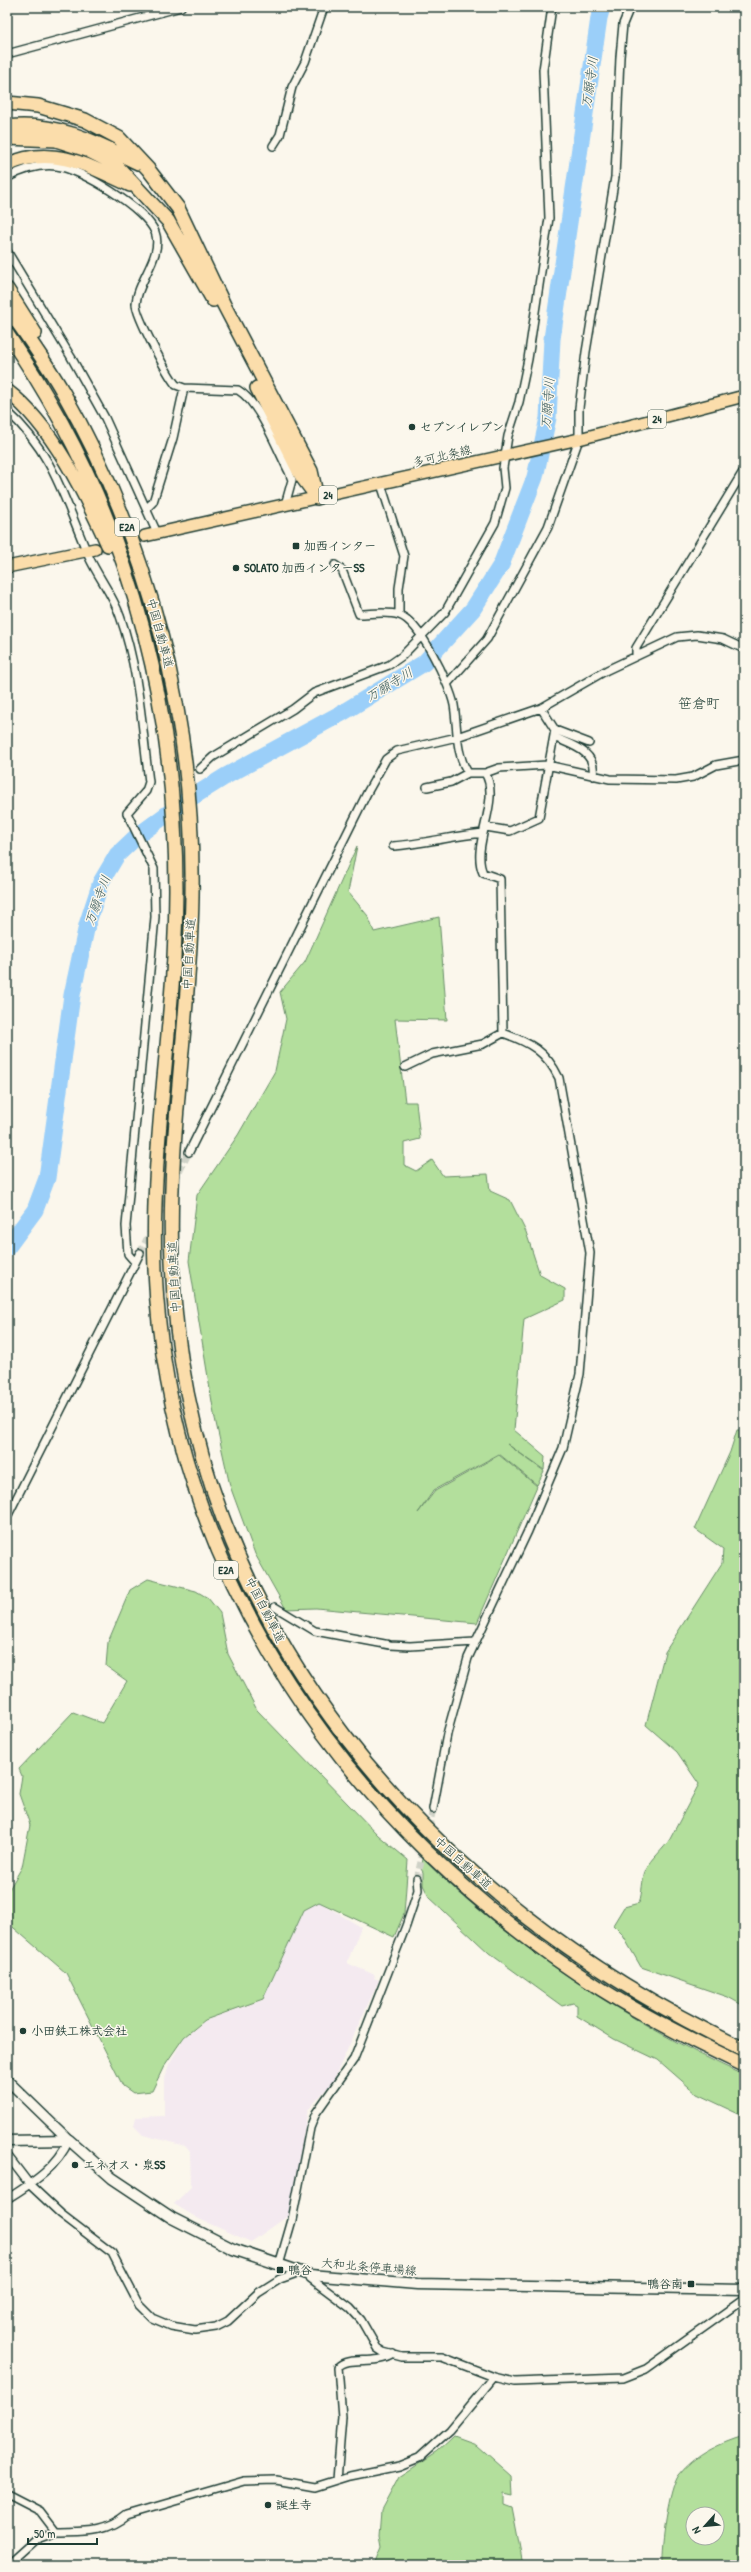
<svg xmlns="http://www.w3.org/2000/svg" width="751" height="2572" font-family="'Patrick Hand','Klee One',sans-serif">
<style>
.built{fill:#f4eaf0}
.green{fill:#b3df9c;stroke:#698e68;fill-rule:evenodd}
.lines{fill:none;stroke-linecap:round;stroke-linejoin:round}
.river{stroke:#9bcff9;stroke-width:17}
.minor-tunnel{stroke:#cfd2c7;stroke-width:7;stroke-dasharray:7 3.5;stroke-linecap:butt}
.primary-tunnel{stroke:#cfd2c7;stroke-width:11;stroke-dasharray:11 5.5;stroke-linecap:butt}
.minor-casing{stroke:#1f3d34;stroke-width:10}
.tertiary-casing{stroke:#1f3d34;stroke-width:12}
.secondary-casing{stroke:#1f3d34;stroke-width:13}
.primary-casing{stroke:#1f3d34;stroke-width:14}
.motorway-casing{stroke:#1f3d34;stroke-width:16}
.minor{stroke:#fbf7ec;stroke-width:7}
.tertiary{stroke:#fbf7ec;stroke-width:9}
.secondary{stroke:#fbf7ec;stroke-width:10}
.primary{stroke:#fbddab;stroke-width:11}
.motorway{stroke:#fbddab;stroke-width:13}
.poi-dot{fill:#1f3d34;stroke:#fbf7ec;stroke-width:1.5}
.labels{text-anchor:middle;stroke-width:3;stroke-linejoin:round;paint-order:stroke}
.shield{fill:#fbf7ec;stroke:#61756b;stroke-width:1}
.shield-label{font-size:11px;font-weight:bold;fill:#1f3d34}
.poi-label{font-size:12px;font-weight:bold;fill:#1f3d34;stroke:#fbf7ec;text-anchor:start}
.street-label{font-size:12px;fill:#1f3d34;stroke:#fbf7ec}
.water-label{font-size:13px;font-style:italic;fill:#385a5b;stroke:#fbf7ec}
.quarter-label{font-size:14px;fill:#1f3d34;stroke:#fbf7ec}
</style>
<rect width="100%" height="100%" fill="#fbf7ec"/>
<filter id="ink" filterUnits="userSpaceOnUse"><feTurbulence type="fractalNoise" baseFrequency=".025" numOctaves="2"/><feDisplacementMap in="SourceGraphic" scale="8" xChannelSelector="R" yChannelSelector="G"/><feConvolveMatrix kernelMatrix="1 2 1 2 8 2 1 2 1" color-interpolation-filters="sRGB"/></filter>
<g filter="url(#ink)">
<!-- built -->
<path class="built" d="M 319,1902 L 361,1927 L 347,1963 L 375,1975 L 374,1978 L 379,1980 L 333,2081 L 308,2110 L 288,2216 L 251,2242 L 199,2219 L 174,2204 L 191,2187 L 190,2152 L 185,2146 L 143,2135 L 134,2126 L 136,2117 L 164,2116 L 164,2083 L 169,2064 L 184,2038 L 205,2021 L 263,2000 L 304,1910 Z"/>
<!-- green -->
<path class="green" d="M 357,846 L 348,892 L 368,916 L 374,932 L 439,917 L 447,1020 L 395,1019 L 405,1102 L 416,1102 L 420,1139 L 404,1143 L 404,1165 L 416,1171 L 432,1160 L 443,1176 L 488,1174 L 490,1191 L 510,1200 L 526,1232 L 540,1275 L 565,1289 L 565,1300 L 524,1319 L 514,1430 L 545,1456 L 544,1470 L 507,1444 L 544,1471 L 537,1485 L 499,1454 L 434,1490 L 418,1513 L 435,1491 L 499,1455 L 537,1486 L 477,1623 L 316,1608 L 286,1609 L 255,1554 L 230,1486 L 214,1414 L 189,1261 L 197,1195 L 238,1135 L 275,1071 L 286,1019 L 280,992 L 305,962 Z
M 737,1430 L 744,1430 L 744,2006 L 728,1997 L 641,1967 L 622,1934 L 613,1925 L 624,1907 L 639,1903 C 643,1892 641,1881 646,1870 C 652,1858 663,1850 670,1839 C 680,1821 689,1802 699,1784 L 677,1752 L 646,1725 L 665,1652 L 722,1563 L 723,1549 L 695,1529 L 730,1452 Z
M 148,1579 L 196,1591 L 208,1598 L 220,1613 L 228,1654 L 257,1710 L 378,1835 L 408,1860 L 404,1914 L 394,1937 L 319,1902 L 304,1910 L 263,1999 L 205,2020 L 184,2037 L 164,2066 L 152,2091 L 133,2093 L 123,2086 L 66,1973 L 7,1922 L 7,1893 L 22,1867 L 30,1825 L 19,1794 L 22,1776 L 19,1769 L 73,1712 L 102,1723 L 127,1681 L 106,1666 L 108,1642 L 130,1590 Z
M 423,1859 C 510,1945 632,2025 744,2075 L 744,2116 L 697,2094 L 658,2060 L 614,2039 L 577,2016 L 577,2005 L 573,2003 L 562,2006 L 489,1953 L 429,1897 L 423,1885 L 423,1872 L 421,1869 Z
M 454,2436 L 476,2444 L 512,2476 L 513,2496 L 504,2494 L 504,2505 L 512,2508 L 523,2565 L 369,2565 L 375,2562 L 381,2547 L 379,2536 L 381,2511 L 399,2477 L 437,2452 Z
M 744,2436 L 744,2565 L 662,2565 C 661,2547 669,2488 679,2475 C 695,2455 720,2443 744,2436 ZM 693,2514 L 717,2514 L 717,2538 L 693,2538 Z"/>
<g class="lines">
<!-- river -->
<path class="river" d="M 7,1248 L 35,1210 L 47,1178 L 72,995 L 87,925 L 101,882 L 117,855 L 136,837 L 178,806 L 226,776 L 342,713 L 424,663 L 473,609 L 501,565 L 535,477 L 548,418 L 552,339 L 599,18 L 602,7"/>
<!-- minor-tunnel -->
<path class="minor-tunnel" d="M 175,1180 L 189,1152
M 158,1216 L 169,1193
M 140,1253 L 152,1229
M 417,1879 L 433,1809"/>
<!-- primary-tunnel -->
<path class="primary-tunnel" d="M 95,549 L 145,536"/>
<!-- minor casing -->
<g class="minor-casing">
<path id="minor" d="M 7,54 L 181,7
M 273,146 L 280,135 L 292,87 L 305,62 L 324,7
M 7,178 C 23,169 38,164 56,166 C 80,168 146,209 155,232 C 164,255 137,281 136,304 C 136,316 167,374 176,385 L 184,388 L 238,390 C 260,403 277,449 289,472 L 292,480 L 285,505
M 7,251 L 71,357 L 105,418 L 157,533
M 7,411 C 54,453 65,502 89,557 C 98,577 113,595 120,616 C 139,669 142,727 149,782 L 146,791 L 127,813 L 154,869 L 155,917 L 126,1226 L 128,1254 L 135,1262
M 381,484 L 404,556 L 399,588 L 399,615
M 147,508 L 153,502 L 173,438 L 184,388
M 335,565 L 342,570 L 359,614 C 371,614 388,611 399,615 C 420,621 450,685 454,705 C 458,729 455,752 468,773 L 485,773 L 499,768 L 547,765 L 610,779 L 676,780 L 693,777 L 716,765 L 744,760
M 636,656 L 636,648 L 744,470
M 448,683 L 487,639 L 548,527 L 579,439 L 579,408 L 586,352 L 615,177 L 620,57 L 623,24 L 630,7
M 555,730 L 589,743
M 554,737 C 571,745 597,751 593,776
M 200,769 L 213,757 L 293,709 L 314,693 L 389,665 L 402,656 L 445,612 L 495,523 L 505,488 L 503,468 L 508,436 L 519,402 L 528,359 L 549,218 L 543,70 L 552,7
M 485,773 C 502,801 470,845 483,873 L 500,879 L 503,1033
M 427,787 L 451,782 L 468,773
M 486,827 L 510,831 L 539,818 L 555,730 L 541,708
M 393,846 C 423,844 452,836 483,833
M 405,1067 L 432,1054 L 483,1044 L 503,1033 C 531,1043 546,1051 559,1078 L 590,1253 L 580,1374 L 563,1448 L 528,1531 L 468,1658 L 447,1734 L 433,1809
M 189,1152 L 367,793 L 386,759 L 397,751 L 457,737 L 541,708 L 607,670 L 677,637 L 697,635 L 723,639 L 744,649
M 7,1517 L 140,1253
M 275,1607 L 315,1631 L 390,1645 L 410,1646 L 475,1642
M 7,2155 L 30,2185 L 61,2214 L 112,2253 L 139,2305 L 152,2318 L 171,2326 L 195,2330 L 216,2327 L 228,2321 L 258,2293 L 280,2279 L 300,2272
M 7,2199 C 32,2183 57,2168 69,2140
M 279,2265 L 292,2220 L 310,2128 L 316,2113 L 354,2059 L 406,1926 L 418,1890 L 417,1879
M 310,2275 L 310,2278 L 350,2308 L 361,2320 L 377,2348 L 383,2352 L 402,2357 L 442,2357 L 494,2377 L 515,2382 L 623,2378 L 646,2369 L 744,2299
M 337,2480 L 342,2417 L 338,2367 C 349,2355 376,2366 393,2354
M 7,2494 L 40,2511 L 56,2532 C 84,2531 104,2534 127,2515 L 244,2481 L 276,2480 L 315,2487 L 350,2476 L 399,2466 L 419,2458 L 450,2430 L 494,2377
M 8,2565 L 37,2539 L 56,2532"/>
</g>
<!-- tertiary casing -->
<g class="tertiary-casing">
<path id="tertiary" d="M 7,2080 L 69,2140"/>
</g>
<!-- secondary casing -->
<g class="secondary-casing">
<path id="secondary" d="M 7,2141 L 69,2140 L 112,2178 L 172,2218 L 233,2249 L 310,2275 L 417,2284 L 744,2290"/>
</g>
<!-- primary casing -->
<g class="primary-casing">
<path id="primary" d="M 145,536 L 579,439 L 744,396
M 7,567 L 95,549"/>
</g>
<!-- motorway casing -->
<g class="motorway-casing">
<path id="motorway" d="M 7,103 L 38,106 L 85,120 L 119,138 L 148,169 L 178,208 L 224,305 L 311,471 L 317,498
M 7,127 C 55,121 96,142 138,163
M 7,138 L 56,140 L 87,150 L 115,164 L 168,221 L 213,300
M 7,165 C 51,144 90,166 130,185
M 7,289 L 35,333
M 7,307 C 26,335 46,362 63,392 C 150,544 195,721 192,897 C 190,1019 167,1140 172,1262 C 185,1624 428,1900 744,2049
M 7,334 C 136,520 187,732 174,957 C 168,1061 151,1165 155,1270 C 168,1573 350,1830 601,1989 C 647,2018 695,2042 744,2065
M 257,388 L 302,477 L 314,493
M 7,391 C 52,425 85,494 108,545"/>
</g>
<!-- minor -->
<use href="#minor" class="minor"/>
<!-- tertiary -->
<use href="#tertiary" class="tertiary"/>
<!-- secondary -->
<use href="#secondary" class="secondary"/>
<!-- primary -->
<use href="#primary" class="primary"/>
<!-- motorway -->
<use href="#motorway" class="motorway"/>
</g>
</g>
<!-- markers -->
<g class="poi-dot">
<circle cx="412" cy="427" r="4"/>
<rect x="292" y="542" width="8" height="8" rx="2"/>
<circle cx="236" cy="568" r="4"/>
<circle cx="23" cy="2031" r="4"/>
<circle cx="75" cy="2165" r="4"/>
<rect x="276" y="2266" width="8" height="8" rx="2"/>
<rect x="687" y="2280" width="8" height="8" rx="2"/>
<circle cx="268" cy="2505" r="4"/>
</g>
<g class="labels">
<!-- shield labels -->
<g class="shield">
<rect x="648" y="410" width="18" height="18" rx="3"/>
<rect x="319" y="486" width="18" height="18" rx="3"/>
<rect x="115" y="518" width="24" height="18" rx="3"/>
<rect x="214" y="1561" width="24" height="18" rx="3"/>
</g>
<g class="shield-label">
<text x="657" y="423">24</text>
<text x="328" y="499">24</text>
<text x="127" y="531">E2A</text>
<text x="226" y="1574">E2A</text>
</g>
<!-- poi labels -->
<g class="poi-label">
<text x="420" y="431">セブンイレブン</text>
<text x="304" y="550">加西インター</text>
<text x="244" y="572">SOLATO 加西インターSS</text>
<text x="31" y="2035">小田鉄工株式会社</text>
<text x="83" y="2169">エネオス・泉SS</text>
<text x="288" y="2274">鴨谷</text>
<text x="683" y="2288" text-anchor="end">鴨谷南</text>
<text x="276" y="2509">誕生寺</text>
</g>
<!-- street labels -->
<g class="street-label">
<text transform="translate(442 456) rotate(-13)" y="4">多可北条線</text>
<text transform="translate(160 633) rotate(75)" y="4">中国自動車道</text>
<text transform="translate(189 954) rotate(-87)" y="4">中国自動車道</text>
<text transform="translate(174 1277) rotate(-93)" y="4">中国自動車道</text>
<text transform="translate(265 1610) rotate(63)" y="4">中国自動車道</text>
<text transform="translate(463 1863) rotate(42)" y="4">中国自動車道</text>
<text transform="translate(369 2267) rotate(5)" y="4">大和北条停車場線</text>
</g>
<!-- water labels -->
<g class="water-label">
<text transform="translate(589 82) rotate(-82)" y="5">万願寺川</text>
<text transform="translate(547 403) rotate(-85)" y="5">万願寺川</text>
<text transform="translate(389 684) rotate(-31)" y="5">万願寺川</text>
<text transform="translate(97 900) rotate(-70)" y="5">万願寺川</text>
</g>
<!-- quarter labels -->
<g class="quarter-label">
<text x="699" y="708">笹倉町</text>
</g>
</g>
<!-- margin -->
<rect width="751" height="2572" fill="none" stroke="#fbf7ec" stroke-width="24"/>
<rect x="12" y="12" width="727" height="2548" fill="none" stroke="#1f3d34" stroke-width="1.5" filter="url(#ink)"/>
<!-- north arrow -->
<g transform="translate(705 2526) rotate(243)"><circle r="19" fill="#fbf7ec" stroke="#a3ada2"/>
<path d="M0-3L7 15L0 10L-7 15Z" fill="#1f3d34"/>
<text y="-6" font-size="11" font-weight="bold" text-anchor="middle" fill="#1f3d34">N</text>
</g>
<!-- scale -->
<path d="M28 2538v6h69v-6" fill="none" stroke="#1f3d34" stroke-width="2"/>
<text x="34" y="2538" font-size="12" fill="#1f3d34" stroke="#fbf7ec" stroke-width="3" paint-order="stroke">50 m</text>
</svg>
